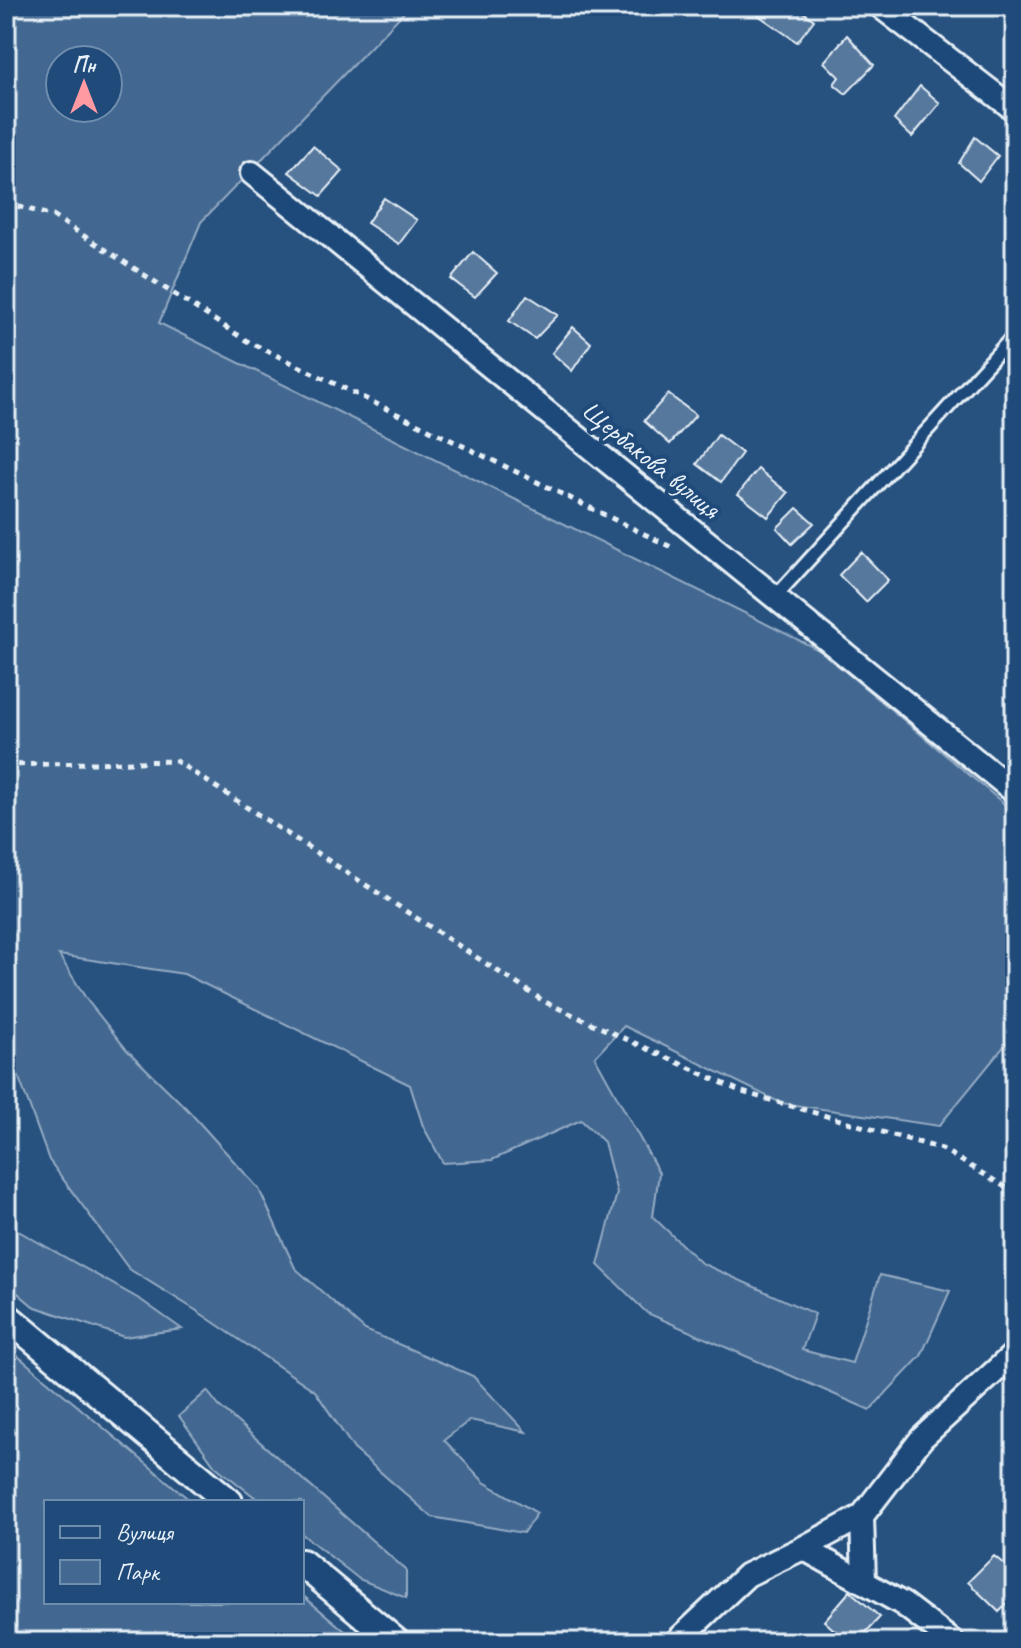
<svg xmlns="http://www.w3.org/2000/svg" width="1021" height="1648" font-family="Caveat,sans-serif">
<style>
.green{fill:#436891;stroke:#96acc4;stroke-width:2;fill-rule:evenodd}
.building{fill:#57789d;stroke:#e8f1f8;stroke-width:2}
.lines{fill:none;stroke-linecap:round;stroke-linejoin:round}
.service-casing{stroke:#e8f1f8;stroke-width:17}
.minor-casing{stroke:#e8f1f8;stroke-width:28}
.tertiary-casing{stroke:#e8f1f8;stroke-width:32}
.path{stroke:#e8f1f8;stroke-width:5;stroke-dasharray:6 6;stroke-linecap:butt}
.service{stroke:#1f4a7a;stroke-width:11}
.minor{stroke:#1f4a7a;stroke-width:22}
.tertiary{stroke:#1f4a7a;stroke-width:26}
.labels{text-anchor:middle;stroke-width:8;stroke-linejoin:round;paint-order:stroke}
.street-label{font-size:28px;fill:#e8f1f8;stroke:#1f4a7a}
</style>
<rect width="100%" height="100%" fill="#27517f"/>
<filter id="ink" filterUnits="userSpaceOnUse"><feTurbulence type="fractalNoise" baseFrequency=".0125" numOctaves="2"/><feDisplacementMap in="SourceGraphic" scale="16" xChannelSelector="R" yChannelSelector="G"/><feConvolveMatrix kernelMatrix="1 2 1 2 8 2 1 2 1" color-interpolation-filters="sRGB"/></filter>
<g filter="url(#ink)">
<!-- green -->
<path class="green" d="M 6,6 L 410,6 L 201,222 L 159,323 L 821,651 L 1015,813 L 1015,1033 L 939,1126 L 781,1103 L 624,1026 L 595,1057 L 659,1173 L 653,1217 L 701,1263 L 815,1314 L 802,1350 L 852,1363 L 880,1275 L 950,1291 L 921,1356 L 870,1410 L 647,1313 L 598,1265 L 617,1193 L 604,1142 L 581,1120 L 492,1160 L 443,1163 L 423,1126 L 410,1085 L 184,974 L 59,955 L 87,1000 L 127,1050 L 187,1109 L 259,1189 L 295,1268 L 365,1330 L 473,1376 L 526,1432 L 470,1420 L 444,1440 L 484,1482 L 537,1513 L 523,1533 L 432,1517 L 354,1449 L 315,1391 L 197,1311 L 129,1269 L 49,1160 L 6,1042 ZM 60,60 L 108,60 L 108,108 L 60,108 Z
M 6,1224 L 141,1300 L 182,1329 L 124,1337 L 33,1306 L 6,1283 Z
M 6,1346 L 192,1502 L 46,1502 L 46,1602 L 302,1602 L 302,1595 L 358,1642 L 6,1642 Z
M 207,1391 L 219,1406 L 406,1570 L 406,1598 L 359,1579 L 302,1534 L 302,1502 L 261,1502 L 215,1466 L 179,1416 Z"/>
<!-- building -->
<path class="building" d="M 765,6 L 795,6 L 814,20 L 797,42 L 758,15 Z
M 847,35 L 874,65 L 846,94 L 834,84 L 839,77 L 824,62 Z
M 920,86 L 940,103 L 912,137 L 894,120 Z
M 975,137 L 998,156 L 979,181 L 959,163 Z
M 313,146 L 343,171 L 321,196 L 289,172 Z
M 384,198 L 417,220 L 399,244 L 367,223 Z
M 473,252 L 497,273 L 475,297 L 451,279 Z
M 527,295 L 558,315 L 535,339 L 509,321 Z
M 573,327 L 591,343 L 572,371 L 552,353 Z
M 668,394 L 696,415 L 670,444 L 644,421 Z
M 718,435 L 742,453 L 721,482 L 697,464 Z
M 758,469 L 788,493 L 768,517 L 738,494 Z
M 797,508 L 814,523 L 792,544 L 777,528 Z
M 861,552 L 888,580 L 866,602 L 839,575 Z
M 994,1556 L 1015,1573 L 1015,1596 L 999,1612 L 968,1582 Z
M 850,1591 L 880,1617 L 857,1642 L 848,1642 L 824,1621 Z"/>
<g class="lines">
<!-- service casing -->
<g class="service-casing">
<path id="service" d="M 775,597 L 1015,334"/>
</g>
<!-- minor casing -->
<g class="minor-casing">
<path id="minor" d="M 880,6 L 1015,110
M 252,173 L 1015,792
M 862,1516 L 864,1582
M 803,1548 L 903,1604 L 953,1642
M 676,1642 L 747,1575 L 803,1548 L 862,1516 L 922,1438 L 1015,1353"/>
</g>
<!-- tertiary casing -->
<g class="tertiary-casing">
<path id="tertiary" d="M 6,1316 L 229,1502
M 302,1563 L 396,1642"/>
</g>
<!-- path -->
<path class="path" d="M 6,203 L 53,216 L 247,341 L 673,548
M 6,765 L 176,761 L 545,1002 L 742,1092 L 942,1149 L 1015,1193"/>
<!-- service -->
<use href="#service" class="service"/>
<!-- minor -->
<use href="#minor" class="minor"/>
<!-- tertiary -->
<use href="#tertiary" class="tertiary"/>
</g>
</g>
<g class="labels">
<!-- street labels -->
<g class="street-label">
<text transform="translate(652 459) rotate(39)" y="10">Щербакова вулиця</text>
</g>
</g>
<!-- margin -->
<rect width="1021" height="1648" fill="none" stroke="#1f4a7a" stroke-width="32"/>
<rect x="16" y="16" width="989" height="1616" fill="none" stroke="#e8f1f8" stroke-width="3" filter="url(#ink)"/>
<!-- legend -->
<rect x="44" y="1500" width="260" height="104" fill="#1f4a7a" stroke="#6f8dac" stroke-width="2"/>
<rect x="60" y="1526" width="40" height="12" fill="#1f4a7a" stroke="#6f8dac" stroke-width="2"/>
<text x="116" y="1540" font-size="24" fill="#e8f1f8">Вулиця</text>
<rect x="60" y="1560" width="40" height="24" fill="#436891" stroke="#6f8dac" stroke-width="2"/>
<text x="116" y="1580" font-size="24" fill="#e8f1f8">Парк</text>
<!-- north arrow -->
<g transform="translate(84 84)"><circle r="38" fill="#1f4a7a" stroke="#6f8dac" stroke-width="2"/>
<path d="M0-6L14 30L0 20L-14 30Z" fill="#ff9aa2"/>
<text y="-12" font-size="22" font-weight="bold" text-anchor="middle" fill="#e8f1f8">Пн</text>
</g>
</svg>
